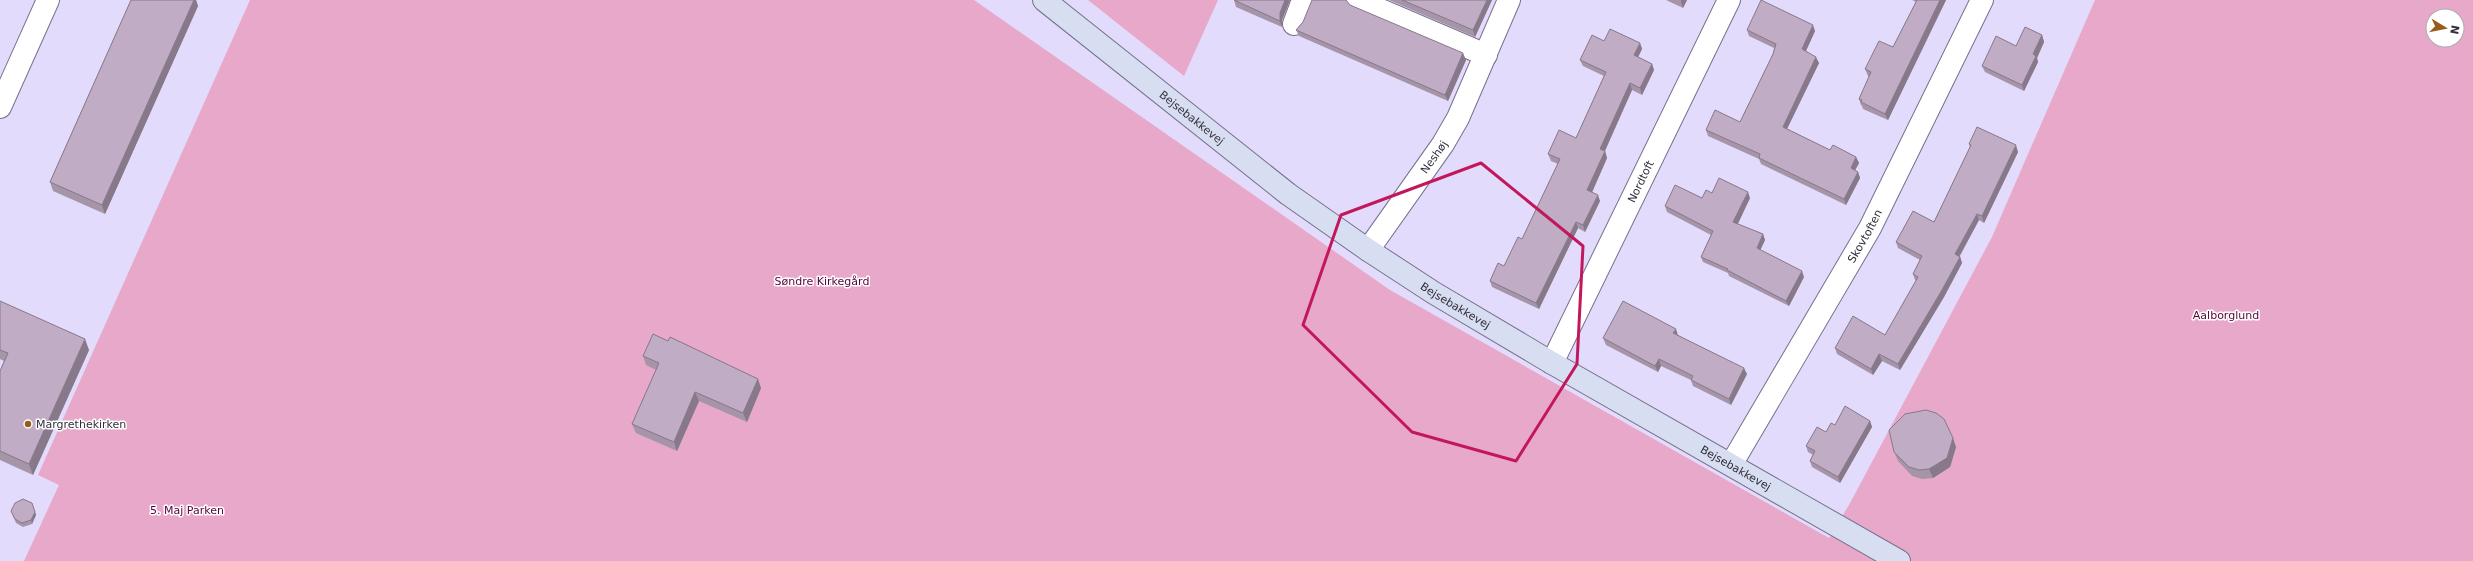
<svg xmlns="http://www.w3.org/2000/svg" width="2473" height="561" font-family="'DejaVu Sans',sans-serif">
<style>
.green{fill:#e7a8c9;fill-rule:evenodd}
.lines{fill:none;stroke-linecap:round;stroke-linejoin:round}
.street-casing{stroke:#76708c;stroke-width:24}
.secondary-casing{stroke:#76708c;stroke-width:24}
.street{stroke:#fff;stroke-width:22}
.secondary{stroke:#d8def1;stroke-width:22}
.wall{fill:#a694a9}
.shaded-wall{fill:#87788a}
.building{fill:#c1acc5;stroke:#87788a}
.marked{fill:none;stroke:#c2185b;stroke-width:3;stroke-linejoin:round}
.poi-dot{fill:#975c1b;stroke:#fff;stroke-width:1.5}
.labels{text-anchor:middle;stroke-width:3;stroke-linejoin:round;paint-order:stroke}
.street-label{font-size:11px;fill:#322f3b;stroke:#fff}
.park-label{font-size:11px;fill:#56023b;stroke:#fff}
.poi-label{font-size:11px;fill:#322f3b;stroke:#fff;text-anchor:start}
</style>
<rect width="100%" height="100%" fill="#e2dbfb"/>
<!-- green -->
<path class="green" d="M 250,0 L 974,0 L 1390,290 L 1829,538 L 1849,505 L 1992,237 L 2095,0 L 2473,0 L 2473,561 L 24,561 L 59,485 L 38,475 ZM 2433,16 L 2457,16 L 2457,40 L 2433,40 Z
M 1088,0 L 1218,0 L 1184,76 Z"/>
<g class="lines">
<!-- street casing -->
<g class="street-casing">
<g id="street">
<path d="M 1357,0 L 1486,55"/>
<path d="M 1294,24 L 1303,0"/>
<path d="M 0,107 L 48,0"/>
<path id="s1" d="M 1368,250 L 1443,144 L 1458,118 L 1509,0"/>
<path id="s2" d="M 1552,363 L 1729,0"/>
<path id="s3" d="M 1732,463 L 1870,228 L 1982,0"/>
</g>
</g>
<!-- secondary casing -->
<g class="secondary-casing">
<g id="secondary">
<path id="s4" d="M 1044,0 L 1288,194 L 1368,250 L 1434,293 L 1552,363 L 1899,561"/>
</g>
</g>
<!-- street -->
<use href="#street" class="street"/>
<!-- secondary -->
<use href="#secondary" class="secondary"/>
</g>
<!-- wall -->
<path class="wall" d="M 131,0 L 196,0 L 198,6 L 105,214 L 53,191 L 50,182 Z
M 1234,0 L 1290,0 L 1282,20 L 1282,27 L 1236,7 Z
M 1389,0 L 1492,0 L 1475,37 Z
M 1666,0 L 1687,0 L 1683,8 Z
M 1912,0 L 1946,0 L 1888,120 L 1863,109 L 1862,106 L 1861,105 L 1859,99 L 1869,77 L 1868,76 L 1865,69 L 1893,47 L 1916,2 Z
M 1350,5 L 1466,60 L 1448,101 L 1299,36 L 1296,30 L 1303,22 Z
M 1747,30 L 1815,31 L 1806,51 L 1819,63 L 1787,129 L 1830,150 L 1856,157 L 1859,163 L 1855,170 L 1858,172 L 1860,178 L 1846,205 L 1761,164 L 1759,159 L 1708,136 L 1706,130 L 1740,122 L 1773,54 L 1774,48 L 1749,36 Z
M 2042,35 L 2044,42 L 2037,58 L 2038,62 L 2024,91 L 1985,72 L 1982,66 L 2016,46 Z
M 1604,41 L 1640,43 L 1642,49 L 1638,57 L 1652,64 L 1654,70 L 1642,95 L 1632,90 L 1605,151 L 1607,158 L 1592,192 L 1600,201 L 1585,232 L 1578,228 L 1539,309 L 1492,287 L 1490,281 L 1504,266 L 1522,239 L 1558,164 L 1551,161 L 1548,154 L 1576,138 L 1604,76 L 1583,66 L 1580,60 Z
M 1969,144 L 2018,152 L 1984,223 L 1979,220 L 1960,256 L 1962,263 L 1944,297 L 1900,370 L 1882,361 L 1873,375 L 1837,354 L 1835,348 L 1885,335 L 1916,281 L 1915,280 L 1913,274 L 1920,260 L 1898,248 L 1896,242 L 1934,222 L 1970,147 Z
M 1712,193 L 1750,198 L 1737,224 L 1763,234 L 1765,240 L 1760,250 L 1804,277 L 1789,306 L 1729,276 L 1728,273 L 1703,262 L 1701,257 L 1711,235 L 1667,212 L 1665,206 L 1702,198 Z
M 0,301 L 89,350 L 33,475 L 0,460 L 0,371 L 4,361 L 0,359 Z
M 1678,335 L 1747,374 L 1731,405 L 1693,386 L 1691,380 L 1661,366 L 1658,372 L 1606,345 L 1603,338 Z
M 643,356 L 761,388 L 747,422 L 699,401 L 677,451 L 636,433 L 632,424 L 656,370 L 646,365 Z
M 1870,421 L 1872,427 L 1840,483 L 1812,467 L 1810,461 L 1813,455 L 1808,452 L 1806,446 L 1826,432 L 1835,425 Z
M 1956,447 L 1950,467 L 1933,478 L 1922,479 L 1912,476 L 1898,461 L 1894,452 Z
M 32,503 L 36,515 L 32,524 L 23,527 L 16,523 L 11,511 Z"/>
<!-- shaded-wall -->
<path class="shaded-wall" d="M 194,0 L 196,0 L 198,6 L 105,214 L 102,205 Z
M 1285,0 L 1290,0 L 1282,20 L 1282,27 L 1280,21 L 1280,13 Z
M 1487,0 L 1492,0 L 1475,37 L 1473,30 Z
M 1681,0 L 1687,0 L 1683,8 L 1681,2 Z
M 1940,0 L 1946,0 L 1888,120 L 1885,114 Z
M 1813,25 L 1815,31 L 1804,55 L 1802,49 Z
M 2042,35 L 2044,42 L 2037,58 L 2038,62 L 2024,91 L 2022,85 L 2033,54 Z
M 1640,43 L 1642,49 L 1636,61 L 1634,55 Z
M 1463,53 L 1466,60 L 1448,101 L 1445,95 Z
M 1816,57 L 1819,63 L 1785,133 L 1783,127 Z
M 1652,64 L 1654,70 L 1642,95 L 1640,88 Z
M 1630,83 L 1632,90 L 1603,155 L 1600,149 Z
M 2016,145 L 2018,152 L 1984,223 L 1982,216 Z
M 1605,151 L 1607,158 L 1590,197 L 1587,190 Z
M 1856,157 L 1859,163 L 1853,174 L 1851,168 Z
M 1858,172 L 1860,178 L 1846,205 L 1844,199 Z
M 1748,192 L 1750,198 L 1736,228 L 1733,222 Z
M 1598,195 L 1600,201 L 1585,232 L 1583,225 Z
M 1977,214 L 1979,220 L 1957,260 L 1955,254 Z
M 1576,222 L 1578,228 L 1539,309 L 1536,303 Z
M 1763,234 L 1765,240 L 1759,253 L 1757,248 Z
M 1960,257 L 1962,263 L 1944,297 L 1900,370 L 1898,364 Z
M 1802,271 L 1804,277 L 1789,306 L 1786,301 Z
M 1676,329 L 1678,335 L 1673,333 Z
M 85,339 L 89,350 L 33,475 L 29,464 Z
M 1879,354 L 1882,361 L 1873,375 L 1871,369 Z
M 1659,359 L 1661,366 L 1658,372 L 1655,366 Z
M 1744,368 L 1747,374 L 1731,405 L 1729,399 Z
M 758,379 L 761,388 L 747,422 L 743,413 Z
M 695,392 L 699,401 L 677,451 L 674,442 Z
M 1870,421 L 1872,427 L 1840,483 L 1838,477 Z
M 1953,438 L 1956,447 L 1950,467 L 1933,478 L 1929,469 Z
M 35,512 L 36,515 L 32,524 L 31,520 Z"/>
<!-- building -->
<path class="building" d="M 131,0 L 194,0 L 102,205 L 50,182 Z
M 1234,0 L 1285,0 L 1280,13 L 1280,21 Z
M 1312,0 L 1346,0 L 1350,5 L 1463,53 L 1445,95 L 1296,30 L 1303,22 Z
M 1402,0 L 1487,0 L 1473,30 Z
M 1761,0 L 1813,25 L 1802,49 L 1816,57 L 1783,127 L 1830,150 L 1833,145 L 1856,157 L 1851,168 L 1858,172 L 1844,199 L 1759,158 L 1760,154 L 1706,130 L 1715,110 L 1740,122 L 1773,54 L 1776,44 L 1747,30 Z
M 1917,0 L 1940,0 L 1885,114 L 1861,102 L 1862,100 L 1859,99 L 1871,72 L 1865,69 L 1879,41 L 1893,47 Z
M 2025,27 L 2042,35 L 2033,54 L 2036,56 L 2022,85 L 1982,66 L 1996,36 L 2016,46 Z
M 1610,29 L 1640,43 L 1634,55 L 1652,64 L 1640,88 L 1630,83 L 1600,149 L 1605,151 L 1587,190 L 1598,195 L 1583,225 L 1576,222 L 1536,303 L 1490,281 L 1498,263 L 1504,266 L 1518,237 L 1522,239 L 1560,159 L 1548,154 L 1559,130 L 1576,138 L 1606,72 L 1580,60 L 1592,35 L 1604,41 Z
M 1977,127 L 2016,145 L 1982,216 L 1977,214 L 1955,254 L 1960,257 L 1942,290 L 1898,364 L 1879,354 L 1871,369 L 1835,348 L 1853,316 L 1885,335 L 1918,277 L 1913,274 L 1922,256 L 1896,242 L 1913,211 L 1934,222 L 1971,145 L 1969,144 Z
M 1719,178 L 1748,192 L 1733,222 L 1763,234 L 1757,248 L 1802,271 L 1786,301 L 1727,270 L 1728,269 L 1701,257 L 1713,231 L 1665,206 L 1675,185 L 1702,198 L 1706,190 L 1712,193 Z
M 0,301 L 85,339 L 29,464 L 0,451 L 0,371 L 8,353 L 0,350 Z
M 1623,301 L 1676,329 L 1673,333 L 1744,368 L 1729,399 L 1691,380 L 1693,376 L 1659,359 L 1655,366 L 1603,338 Z
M 653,334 L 668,341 L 670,337 L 758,379 L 743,413 L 695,392 L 674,442 L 632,424 L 659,363 L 643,356 Z
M 1845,406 L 1870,421 L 1838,477 L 1810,461 L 1815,451 L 1806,446 L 1817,427 L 1826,432 L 1831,423 L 1835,425 Z
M 1926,410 L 1936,413 L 1944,419 L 1953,438 L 1947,458 L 1929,469 L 1919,470 L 1909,467 L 1894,452 L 1889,430 L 1905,414 Z
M 23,499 L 32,503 L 35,512 L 31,520 L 22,523 L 15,519 L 11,511 L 15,503 Z"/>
<!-- marked area -->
<path class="marked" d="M 1481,163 L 1583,246 L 1577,364 L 1516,461 L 1412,432 L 1303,325 L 1341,215 Z"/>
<!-- markers -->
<circle class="poi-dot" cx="28" cy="424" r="4"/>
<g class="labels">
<!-- street labels -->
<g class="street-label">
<text dy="4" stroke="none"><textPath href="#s4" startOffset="189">Bejsebakkevej</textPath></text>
<text dy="4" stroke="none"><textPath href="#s1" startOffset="114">Neshøj</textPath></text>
<text dy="4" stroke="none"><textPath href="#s2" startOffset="202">Nordtoft</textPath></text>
<text dy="4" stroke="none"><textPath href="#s3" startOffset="263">Skovtoften</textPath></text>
<text dy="4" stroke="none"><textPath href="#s4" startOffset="513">Bejsebakkevej</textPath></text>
<text dy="4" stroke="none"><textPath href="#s4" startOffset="837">Bejsebakkevej</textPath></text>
</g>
<!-- park labels -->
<g class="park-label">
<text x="822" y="285">Søndre Kirkegård</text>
<text x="2226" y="319">Aalborglund</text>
<text x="187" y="514">5. Maj Parken</text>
</g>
<!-- poi labels -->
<g class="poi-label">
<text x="36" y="428">Margrethekirken</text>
</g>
</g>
<!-- north arrow -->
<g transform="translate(2445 28) rotate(100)"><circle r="19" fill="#ffffff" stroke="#adacb1"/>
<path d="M0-3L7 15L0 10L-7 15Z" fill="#975c1b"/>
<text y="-6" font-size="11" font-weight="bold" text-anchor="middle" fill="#322f3b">N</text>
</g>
</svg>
